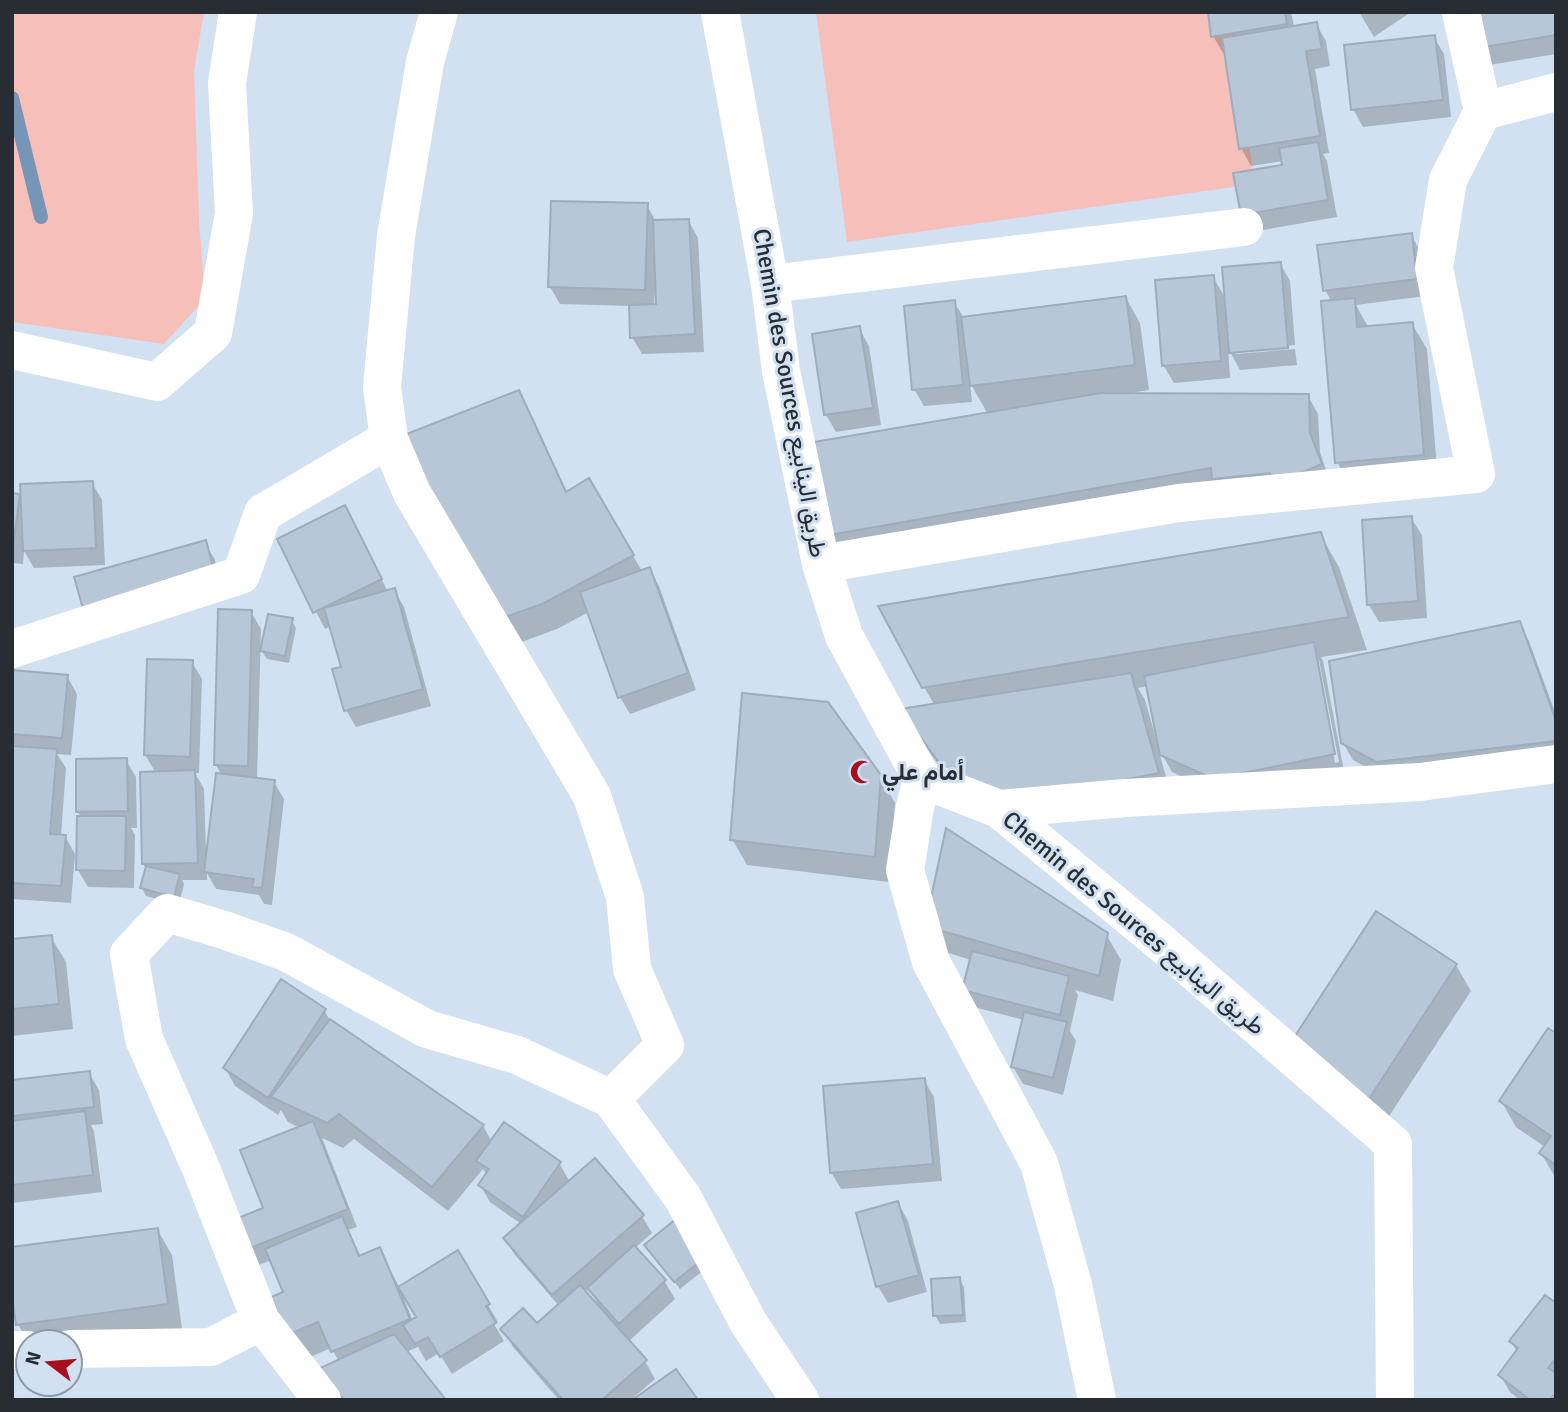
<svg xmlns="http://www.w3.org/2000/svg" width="1568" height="1412" font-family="Signika,Vazirmatn,sans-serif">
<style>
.green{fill:#f7bfba}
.shadow{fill:#0003;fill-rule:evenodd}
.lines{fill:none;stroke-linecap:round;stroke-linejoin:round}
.stream{stroke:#7796b7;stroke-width:14}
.building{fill:#b8c7d7;stroke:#9eacbc;stroke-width:2}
.minor{stroke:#fff;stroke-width:38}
.labels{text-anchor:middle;stroke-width:6;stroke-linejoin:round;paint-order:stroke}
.street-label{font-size:24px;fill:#272d33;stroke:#d2e1f1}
.poi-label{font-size:24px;font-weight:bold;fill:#272d33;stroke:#d2e1f1;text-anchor:start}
</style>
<rect width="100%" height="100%" fill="#d2e1f1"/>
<!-- green -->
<path class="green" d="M 12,12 L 204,12 L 194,71 L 199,221 L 205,299 L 164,344 L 12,322 Z
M 816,12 L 1233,12 L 1254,184 L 847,242 Z"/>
<!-- shadow -->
<path class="shadow" d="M 1209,12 L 1291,12 L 1294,27 L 1316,24 L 1326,41 L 1330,66 L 1315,69 L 1329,153 L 1323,154 L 1327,161 L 1337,217 L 1252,232 L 1242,214 L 1284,166 L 1283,161 L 1251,166 L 1241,148 L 1226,53 L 1223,53 L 1213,36 Z
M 1359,12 L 1411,12 L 1374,37 Z
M 1473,12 L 1556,12 L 1556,54 L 1489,65 Z
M 1434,37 L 1444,54 L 1451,117 L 1363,127 L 1353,109 Z
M 647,205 L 656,222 L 688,220 L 698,238 L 704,352 L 642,354 L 632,337 L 631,306 L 560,304 L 550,287 ZM 655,288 L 657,288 L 658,306 L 654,306 Z
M 1411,235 L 1421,252 L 1426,296 L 1356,305 L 1368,327 L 1412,324 L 1427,349 L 1438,480 L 1352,488 L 1337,462 L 1332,302 L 1325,290 Z
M 1280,263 L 1290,281 L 1295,345 L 1236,351 L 1236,354 L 1295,349 L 1297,365 L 1240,370 L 1228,348 L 1230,378 L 1174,383 L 1164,366 L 1213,277 L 1226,299 Z
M 1126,298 L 1140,323 L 1149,390 L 1130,393 L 1130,395 L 1308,396 L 1318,414 L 1320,452 L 1330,482 L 830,554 L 820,537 L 988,414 L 970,383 L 972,402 L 924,406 L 914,389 L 954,302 L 964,318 Z
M 859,328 L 869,346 L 881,425 L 836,432 L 826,415 L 814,336 Z
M 518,393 L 533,418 L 567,493 L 588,480 L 642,571 L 649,569 L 659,586 L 696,690 L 630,714 L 620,697 L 589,612 L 557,629 L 505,648 Z
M 92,483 L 102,500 L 105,565 L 34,568 L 24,551 L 23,564 L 12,563 L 12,495 L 22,496 Z
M 345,507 L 388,592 L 394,590 L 404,607 L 431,706 L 356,727 L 346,710 L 343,669 L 331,626 L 325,629 L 279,540 Z
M 1411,518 L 1422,535 L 1427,618 L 1379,622 L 1369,605 Z
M 1320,534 L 1339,567 L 1367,650 L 1321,657 L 1323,661 L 1344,771 L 1225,796 L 1172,772 L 1160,751 L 1159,752 L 1172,798 L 975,815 L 917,735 L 935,706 L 924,687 ZM 1316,660 L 1319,660 L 1339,762 L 1335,763 ZM 1148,686 L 1159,741 L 1157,742 L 1145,700 L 1138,688 Z
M 205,543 L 215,560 L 224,593 L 96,629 Z
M 251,612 L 261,629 L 257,780 L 274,782 L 284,799 L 272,905 L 264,904 L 259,895 L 216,889 L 207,873 L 207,880 L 182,880 L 184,884 L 179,905 L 146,896 L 142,888 L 147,870 L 143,864 L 156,773 L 145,755 L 192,662 L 202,679 L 199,773 L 195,773 L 204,789 L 206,852 L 208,852 L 222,776 L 216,765 Z
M 291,620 L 296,628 L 289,663 L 267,659 L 261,650 Z
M 1519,623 L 1529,641 L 1556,715 L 1556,759 L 1387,779 L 1353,760 L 1343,743 Z
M 12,672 L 67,676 L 77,694 L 71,755 L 57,754 L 66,768 L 61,836 L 65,836 L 75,854 L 71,903 L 12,899 Z
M 126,760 L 136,777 L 137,828 L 131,828 L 135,835 L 134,888 L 88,887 L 78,870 L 81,818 L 78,812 Z
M 879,776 L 895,803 L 889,882 L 747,865 L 732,839 Z
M 927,925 L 1106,934 L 1121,960 L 1113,1001 L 1075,990 L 1078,995 L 1070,1031 L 1076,1041 L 1063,1095 L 1023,1084 L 1013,1067 L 1024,1020 L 974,1007 L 964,990 L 971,960 L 942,951 Z
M 51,937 L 66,962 L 73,1029 L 12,1036 L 12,941 Z
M 1456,965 L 1471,991 L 1380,1130 L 1301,1078 Z
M 324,1010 L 331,1022 L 483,1126 L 492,1142 L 559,1163 L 570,1182 L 642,1216 L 652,1233 L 635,1248 L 665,1282 L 675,1299 L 628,1342 L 645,1361 L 655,1379 L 634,1397 L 636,1399 L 695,1400 L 559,1400 L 513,1347 L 503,1329 L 537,1326 L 559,1306 L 515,1255 L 505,1238 L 521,1224 L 490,1202 L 480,1185 L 487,1175 L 483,1169 L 448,1211 L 354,1139 L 343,1148 L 322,1138 L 357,1227 L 348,1230 L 361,1257 L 379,1250 L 400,1288 L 457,1253 L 498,1322 L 494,1324 L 504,1341 L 452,1374 L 439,1353 L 426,1361 L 418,1347 L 406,1352 L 444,1400 L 339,1400 L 339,1361 L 331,1348 L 303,1360 L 288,1334 L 285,1293 L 272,1260 L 256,1266 L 246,1249 L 265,1209 L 300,1128 L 288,1122 L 281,1110 L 278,1115 L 235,1086 L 225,1068 ZM 589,1288 L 600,1308 L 584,1292 ZM 406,1298 L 418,1318 L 413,1321 L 404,1299 Z
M 1556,1035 L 1556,1179 L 1541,1153 L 1545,1147 L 1516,1127 L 1501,1101 Z
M 89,1073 L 99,1090 L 103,1124 L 91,1125 L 94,1131 L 102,1192 L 12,1203 L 12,1082 Z
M 924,1080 L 934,1097 L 942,1181 L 841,1189 L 831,1172 Z
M 898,1203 L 908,1221 L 927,1292 L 888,1303 L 878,1286 Z
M 157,1229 L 172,1255 L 182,1329 L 70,1342 L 28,1342 L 18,1324 Z
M 651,1253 L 709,1266 L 680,1289 Z
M 959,1279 L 964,1287 L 966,1322 L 940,1324 L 935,1315 Z
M 1556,1306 L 1556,1400 L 1520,1400 L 1510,1392 L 1500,1375 L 1517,1352 L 1511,1341 Z"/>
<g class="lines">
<!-- stream -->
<path class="stream" d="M 12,98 L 41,217"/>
</g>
<!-- building -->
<path class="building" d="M 1208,12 L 1285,12 L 1287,24 L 1211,37 Z
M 1471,12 L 1556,12 L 1556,35 L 1477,48 Z
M 1317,22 L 1322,49 L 1306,51 L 1320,136 L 1239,149 L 1222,38 Z
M 1435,35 L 1443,100 L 1351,110 L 1344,45 Z
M 1318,142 L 1328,200 L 1241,215 L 1233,173 L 1282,165 L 1279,148 Z
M 551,201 L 648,203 L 645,290 L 548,287 Z
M 689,219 L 695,334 L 630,338 L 629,305 L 656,304 L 653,220 Z
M 1412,233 L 1417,279 L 1323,291 L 1317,245 Z
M 1281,262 L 1288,348 L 1229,353 L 1222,267 Z
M 1214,275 L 1221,361 L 1162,366 L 1155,280 Z
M 1126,296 L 1135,365 L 970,386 L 961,317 Z
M 1355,298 L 1357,327 L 1413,322 L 1424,455 L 1335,463 L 1321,301 Z
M 955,300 L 963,385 L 912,390 L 904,306 Z
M 860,326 L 873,408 L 824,415 L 812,334 Z
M 519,390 L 566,492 L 589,478 L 634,555 L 542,604 L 488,623 L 404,435 Z
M 1101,393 L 1309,394 L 1310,433 L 1322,464 L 1291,477 L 1271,480 L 1270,473 L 1212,479 L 1211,468 L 818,537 L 802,444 Z
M 93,481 L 96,548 L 23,551 L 20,484 Z
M 12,493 L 20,494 L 13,547 L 12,547 Z
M 345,505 L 382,579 L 313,613 L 277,539 Z
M 1412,516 L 1418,601 L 1367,605 L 1362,520 Z
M 1321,532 L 1349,617 L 922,688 L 878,606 Z
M 206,540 L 215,575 L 84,612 L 74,577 Z
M 650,567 L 688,673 L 618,698 L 580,592 Z
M 395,588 L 423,689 L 344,711 L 332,669 L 341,667 L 324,608 Z
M 218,609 L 252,610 L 248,766 L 214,765 Z
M 268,614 L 293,618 L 285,656 L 260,651 Z
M 1520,621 L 1556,721 L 1556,741 L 1376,762 L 1341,743 L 1329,661 Z
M 1314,642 L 1335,754 L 1214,779 L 1160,755 L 1144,676 Z
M 147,659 L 193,660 L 190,757 L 144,755 Z
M 12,670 L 68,675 L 62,738 L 12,734 Z
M 1131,673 L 1159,773 L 1041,796 L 959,790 L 900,709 Z
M 742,693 L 828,702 L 881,775 L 875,857 L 730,840 Z
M 12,746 L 57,749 L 50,834 L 66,835 L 61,886 L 12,883 Z
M 127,758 L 128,811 L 76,812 L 76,759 Z
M 195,770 L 198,863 L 142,864 L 140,772 Z
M 216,773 L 275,780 L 262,888 L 252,887 L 254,879 L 204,872 Z
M 77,816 L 126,816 L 125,871 L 76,870 Z
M 946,828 L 1108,933 L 1099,976 L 925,926 Z
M 146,866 L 180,874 L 174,897 L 140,888 Z
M 1376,911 L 1457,964 L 1365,1105 L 1284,1053 Z
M 52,935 L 59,1004 L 12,1009 L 12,939 Z
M 972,951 L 1069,976 L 1060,1015 L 962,990 Z
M 281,979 L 326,1009 L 268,1098 L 223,1068 Z
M 1024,1012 L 1067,1022 L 1053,1078 L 1011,1067 Z
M 330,1019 L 484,1125 L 432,1187 L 339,1114 L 327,1123 L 271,1097 Z
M 1548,1028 L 1556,1033 L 1556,1165 L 1539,1153 L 1551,1136 L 1499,1101 Z
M 90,1071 L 94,1107 L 12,1116 L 12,1080 Z
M 925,1078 L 933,1164 L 830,1173 L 823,1086 Z
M 85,1111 L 93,1175 L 12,1185 L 12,1121 Z
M 313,1121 L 348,1209 L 245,1250 L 233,1220 L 263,1208 L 240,1150 Z
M 504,1122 L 561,1162 L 523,1217 L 478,1185 L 489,1169 L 476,1161 Z
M 595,1158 L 644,1215 L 552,1295 L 503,1238 Z
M 898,1201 L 919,1275 L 876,1287 L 856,1213 Z
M 342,1216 L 359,1256 L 380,1247 L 410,1319 L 331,1352 L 318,1322 L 287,1335 L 271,1297 L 283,1292 L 265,1249 Z
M 676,1219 L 706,1257 L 674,1282 L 644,1245 Z
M 158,1228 L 168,1304 L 16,1325 L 12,1295 L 12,1247 Z
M 634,1245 L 666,1280 L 619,1324 L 587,1288 Z
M 458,1250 L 490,1304 L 486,1306 L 496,1323 L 440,1357 L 428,1337 L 415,1344 L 403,1325 L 416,1317 L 398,1287 Z
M 960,1277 L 963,1315 L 933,1316 L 931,1279 Z
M 580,1285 L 647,1360 L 602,1400 L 563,1400 L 500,1329 L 523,1308 L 537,1323 Z
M 1545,1295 L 1556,1303 L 1556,1358 L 1548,1368 L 1556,1373 L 1556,1392 L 1550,1400 L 1530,1400 L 1498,1375 L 1518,1348 L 1509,1341 Z
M 394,1334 L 446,1400 L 344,1400 L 318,1369 Z
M 676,1369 L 698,1400 L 632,1400 Z"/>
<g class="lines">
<!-- minor -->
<path class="minor" d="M 720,12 L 770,284 L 781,371 L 821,564 L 844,636 L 922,779 L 999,809 L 1159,941 L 1393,1144 L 1395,1400
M 1483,111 L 1556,92
M 770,284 L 1244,227
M 12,350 L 157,382 L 213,333 L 234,213 L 227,83 L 238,12
M 821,564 L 1179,503 L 1476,474 L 1434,268 L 1448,180 L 1483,111 L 1461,12
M 12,649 L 241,575 L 263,513 L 389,439
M 922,779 L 915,807 L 905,870 L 931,962 L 1039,1163 L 1073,1285 L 1097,1400
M 999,809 L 1125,798 L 1420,782 L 1556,764
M 611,1099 L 683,1198 L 748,1322 L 800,1400
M 261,1321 L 322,1400
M 70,1349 L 211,1347 L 261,1321 L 200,1166 L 144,1039 L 129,954 L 167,913 L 224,930 L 286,952 L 427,1029 L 517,1055 L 611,1099 L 665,1045 L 632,969 L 625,897 L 592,796 L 412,493 L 389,439 L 382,387 L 396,236 L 425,62 L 439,12
M 12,1350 L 28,1350"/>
</g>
<!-- icons -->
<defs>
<g id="mosque-bare" transform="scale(1.89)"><path d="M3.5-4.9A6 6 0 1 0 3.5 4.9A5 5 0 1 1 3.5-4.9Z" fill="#a60f1d" stroke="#d2e1f1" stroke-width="2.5" paint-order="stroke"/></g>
</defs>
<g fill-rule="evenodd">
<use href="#mosque-bare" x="862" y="772"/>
</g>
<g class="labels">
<!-- street labels -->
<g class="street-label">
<text transform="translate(790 393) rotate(80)" y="8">Chemin des Sources طريق الينابيع</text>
<text transform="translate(1134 923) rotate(40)" y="8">Chemin des Sources طريق الينابيع</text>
</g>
<!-- poi labels -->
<g class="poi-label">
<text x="882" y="780">أمام علي</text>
</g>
</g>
<!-- border -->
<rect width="1568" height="1412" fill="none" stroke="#272d33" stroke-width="28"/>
<!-- north arrow -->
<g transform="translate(49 1363) rotate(286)"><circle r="33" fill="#d2e1f1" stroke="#8e99a5" stroke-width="2"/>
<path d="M0-5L12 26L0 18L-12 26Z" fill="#a60f1d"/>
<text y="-10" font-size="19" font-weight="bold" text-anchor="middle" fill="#272d33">N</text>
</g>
</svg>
